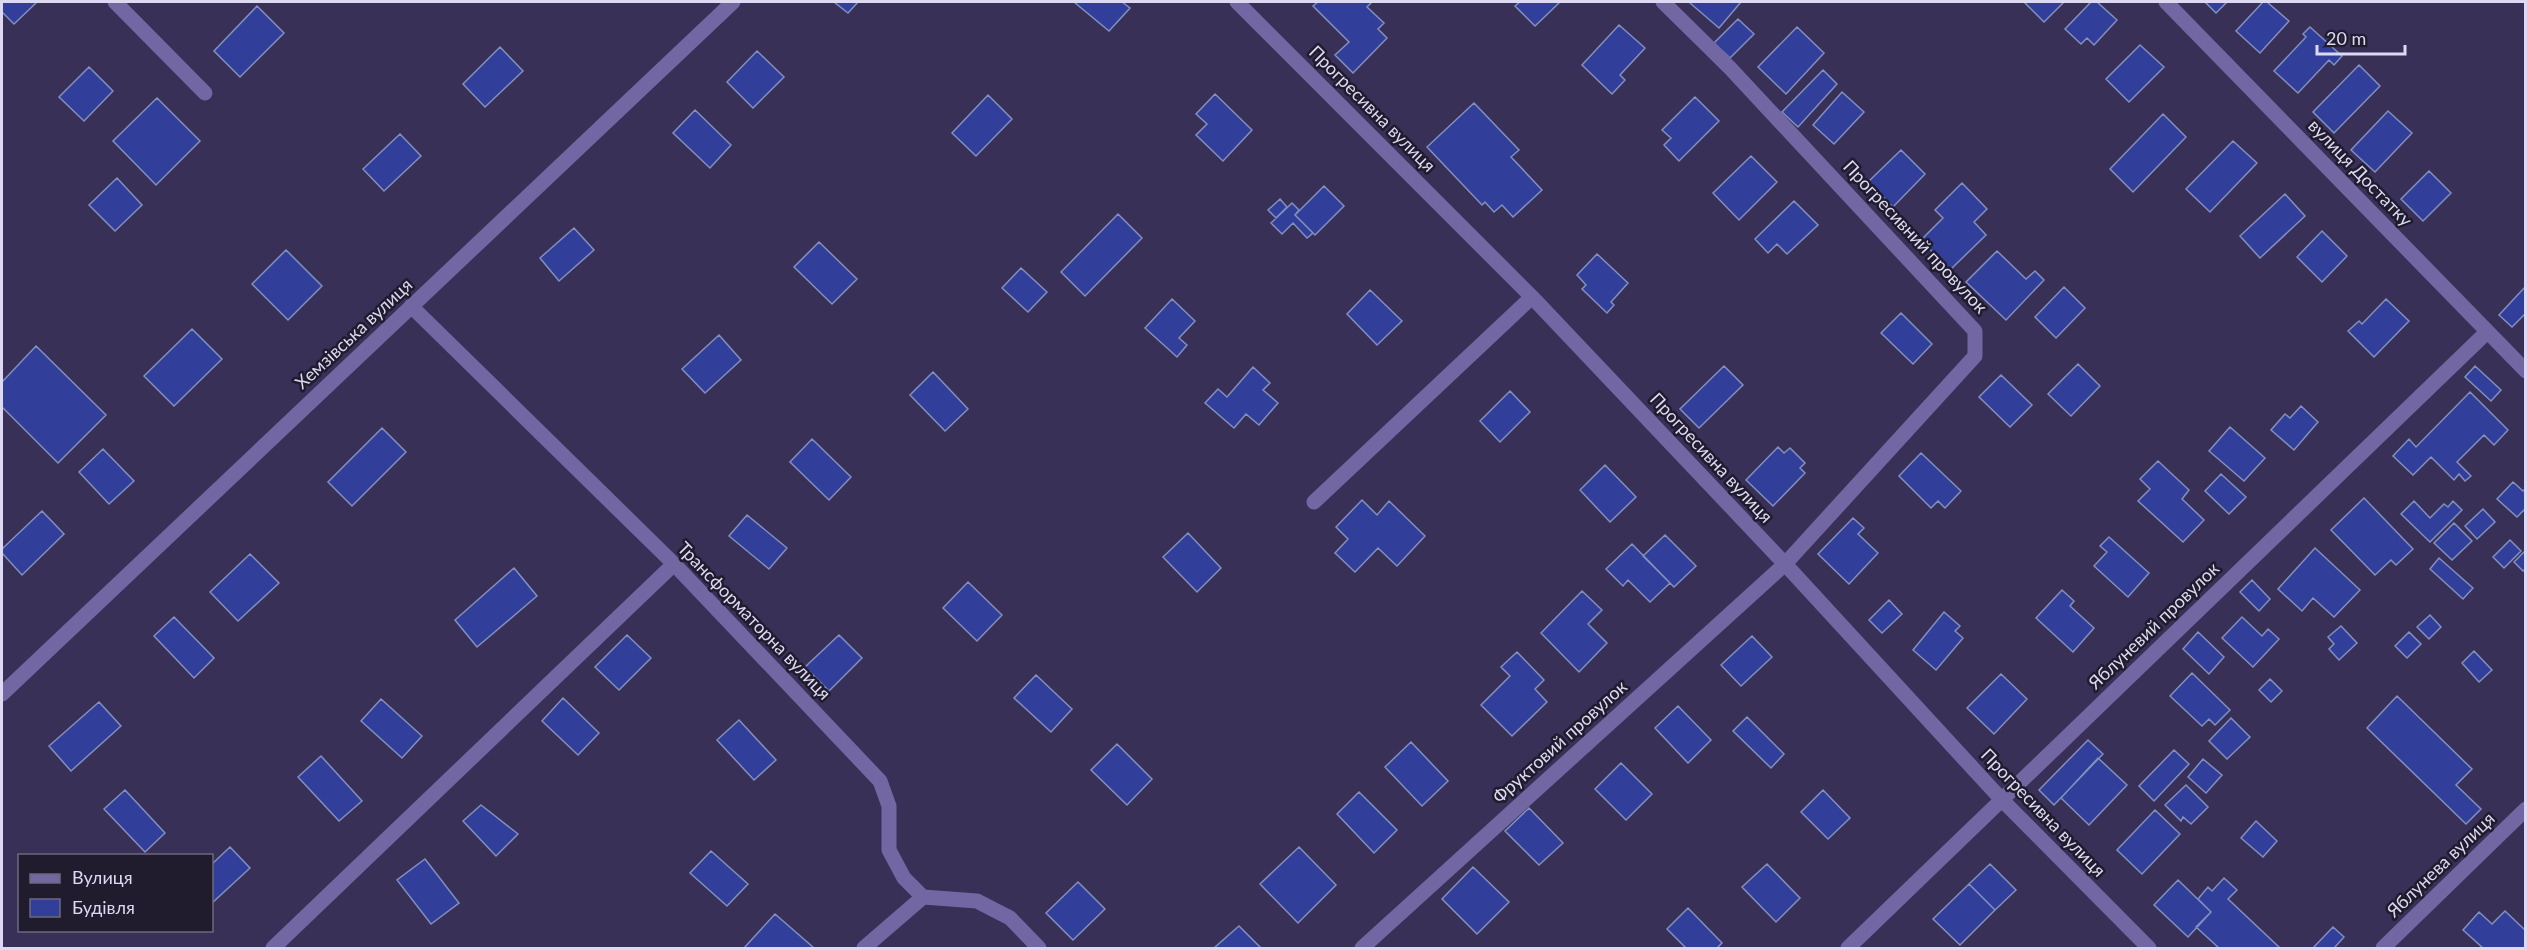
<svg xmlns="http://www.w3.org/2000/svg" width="2527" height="950" font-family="Lato,sans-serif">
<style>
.building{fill:#313e9a;stroke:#8390bd;stroke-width:1.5}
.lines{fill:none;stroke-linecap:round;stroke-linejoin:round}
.minor{stroke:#7266a3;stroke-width:15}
.labels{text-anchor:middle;stroke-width:5;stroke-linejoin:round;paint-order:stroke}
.street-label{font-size:18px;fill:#ddd9f2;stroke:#201c2e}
</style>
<rect width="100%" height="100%" fill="#393058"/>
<!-- building -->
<path class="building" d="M 2,2 L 37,2 L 14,24 L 2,12 Z
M 834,2 L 858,2 L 848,13 Z
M 1074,2 L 1122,2 L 1130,8 L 1109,31 Z
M 1318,2 L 1372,2 L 1367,7 L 1384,23 L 1378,29 L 1387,38 L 1353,73 L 1335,55 L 1349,42 L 1313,6 Z
M 1520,2 L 1560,2 L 1535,26 L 1515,6 Z
M 1692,2 L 1741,2 L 1719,28 L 1690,3 Z
M 2024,2 L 2064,2 L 2044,22 Z
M 2091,2 L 2097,2 L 2117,20 L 2094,45 L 2087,38 L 2081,44 L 2065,29 Z
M 2205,2 L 2227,2 L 2216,13 Z
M 2263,2 L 2267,2 L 2289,21 L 2260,53 L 2236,31 Z
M 257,6 L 284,33 L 240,77 L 214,51 Z
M 1738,19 L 1754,34 L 1730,58 L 1714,43 Z
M 1619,25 L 1645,48 L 1620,75 L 1625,80 L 1612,94 L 1582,65 Z
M 1797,27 L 1824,53 L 1786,94 L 1758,67 Z
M 2310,27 L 2342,56 L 2334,65 L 2329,60 L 2298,93 L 2274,71 L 2306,37 L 2303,34 Z
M 2140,45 L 2164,67 L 2129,102 L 2106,79 Z
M 500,47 L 523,71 L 485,107 L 463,84 Z
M 757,51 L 784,77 L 753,108 L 727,82 Z
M 2359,65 L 2380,86 L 2334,133 L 2313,112 Z
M 89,67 L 113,91 L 84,121 L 59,97 Z
M 1823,70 L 1837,84 L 1798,127 L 1782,112 Z
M 1842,92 L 1864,112 L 1834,144 L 1813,125 Z
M 1215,94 L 1252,130 L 1223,161 L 1196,135 L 1207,124 L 1196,114 Z
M 988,95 L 1012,119 L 976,156 L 952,133 Z
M 1695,97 L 1719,121 L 1679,161 L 1664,145 L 1671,138 L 1662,130 Z
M 157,98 L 200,141 L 156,185 L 113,141 Z
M 1474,103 L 1519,150 L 1511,157 L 1542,190 L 1513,217 L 1502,205 L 1494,212 L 1485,202 L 1482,205 L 1427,147 Z
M 695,110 L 731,145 L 710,168 L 673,133 Z
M 2388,111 L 2412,133 L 2375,172 L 2351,150 Z
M 2163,114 L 2186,137 L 2133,192 L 2110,169 Z
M 400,134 L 421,156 L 384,191 L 363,169 Z
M 2233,141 L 2257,163 L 2210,212 L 2186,189 Z
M 1901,150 L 1925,174 L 1893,207 L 1868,182 Z
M 1751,156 L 1777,182 L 1739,220 L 1713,193 Z
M 2429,171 L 2451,193 L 2423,221 L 2401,199 Z
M 117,178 L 142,205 L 115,231 L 89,205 Z
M 1962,183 L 1987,209 L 1974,222 L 1986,235 L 1950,270 L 1921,240 L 1943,218 L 1935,210 Z
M 1324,186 L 1344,206 L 1315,235 L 1295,215 Z
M 2285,194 L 2305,216 L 2260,258 L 2240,236 Z
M 1280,199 L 1287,207 L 1276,218 L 1268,210 Z
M 1794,201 L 1818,225 L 1787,254 L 1777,244 L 1768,253 L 1755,239 Z
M 1292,203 L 1299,210 L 1295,215 L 1313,233 L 1307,238 L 1293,223 L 1282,234 L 1271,223 Z
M 1118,214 L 1142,238 L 1085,296 L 1061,272 Z
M 574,228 L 594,250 L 559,281 L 540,258 Z
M 2322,231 L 2347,256 L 2322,282 L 2297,257 Z
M 819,242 L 857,279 L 832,304 L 794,267 Z
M 286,250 L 322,286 L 288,320 L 252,284 Z
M 1997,251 L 2026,279 L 2035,271 L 2044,280 L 2006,320 L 1966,282 Z
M 1597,254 L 1628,283 L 1611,302 L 1614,305 L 1607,313 L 1582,289 L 1586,285 L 1577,275 Z
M 1021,268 L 1047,292 L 1028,312 L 1002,288 Z
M 2064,287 L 2085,308 L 2056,338 L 2035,317 Z
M 2525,287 L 2526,313 L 2512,327 L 2499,315 Z
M 1370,290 L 1402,321 L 1377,345 L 1347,314 Z
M 1172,299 L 1195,321 L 1179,338 L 1187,345 L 1177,357 L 1145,328 Z
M 2386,299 L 2409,321 L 2374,357 L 2348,331 L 2359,321 L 2362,324 Z
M 1901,313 L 1932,344 L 1913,364 L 1881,333 Z
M 192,329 L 222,359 L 174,406 L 144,376 Z
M 719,335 L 741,360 L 705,393 L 682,369 Z
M 36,346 L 106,415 L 58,463 L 2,407 L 2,382 Z
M 2078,364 L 2100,386 L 2071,416 L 2048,394 Z
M 1724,366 L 1743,385 L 1699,428 L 1680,409 Z
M 2475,366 L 2501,390 L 2491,401 L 2465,377 Z
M 1253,367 L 1270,383 L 1263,390 L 1278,403 L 1259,425 L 1246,414 L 1234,428 L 1205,403 L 1218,389 L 1227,397 Z
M 933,372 L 968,409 L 945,431 L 910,395 Z
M 2001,375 L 2032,405 L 2010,427 L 1979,397 Z
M 1510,391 L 1530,412 L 1500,442 L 1480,421 Z
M 2470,392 L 2508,430 L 2494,445 L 2484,435 L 2457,462 L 2471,476 L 2465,481 L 2459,474 L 2454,480 L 2431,457 L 2413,475 L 2393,456 L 2409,439 L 2416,447 Z
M 2301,406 L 2318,422 L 2294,450 L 2271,430 L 2285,414 L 2290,418 Z
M 2230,427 L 2265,458 L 2244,481 L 2209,451 Z
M 382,428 L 406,452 L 352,506 L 328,482 Z
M 812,439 L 851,477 L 829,500 L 790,462 Z
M 1778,447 L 1784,453 L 1790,448 L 1805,463 L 1800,468 L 1805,473 L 1773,506 L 1746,480 Z
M 103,449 L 134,481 L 109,504 L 79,472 Z
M 1921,453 L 1961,491 L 1945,508 L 1938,501 L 1931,508 L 1899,476 Z
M 2158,461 L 2189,490 L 2182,499 L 2204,520 L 2183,542 L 2138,501 L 2150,489 L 2140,479 Z
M 1605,465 L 1636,497 L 1610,522 L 1580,490 Z
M 2221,474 L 2246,497 L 2229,514 L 2205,491 Z
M 2513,482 L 2523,491 L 2526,488 L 2526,508 L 2517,517 L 2497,499 Z
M 2364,498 L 2413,549 L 2396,565 L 2391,560 L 2375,575 L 2331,530 Z
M 1362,500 L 1377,515 L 1389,501 L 1425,536 L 1397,566 L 1378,548 L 1355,572 L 1335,553 L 1348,539 L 1336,527 Z
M 2414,501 L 2430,518 L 2444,504 L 2448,507 L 2453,501 L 2462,510 L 2430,542 L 2401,514 Z
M 2483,509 L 2495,522 L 2477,539 L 2465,526 Z
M 42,511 L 64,534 L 22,575 L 2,553 L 2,549 Z
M 747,515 L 787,548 L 769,569 L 729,536 Z
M 1853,518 L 1864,528 L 1858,534 L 1878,553 L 1849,584 L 1818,554 Z
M 2454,523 L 2472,541 L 2452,560 L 2434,543 Z
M 1188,533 L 1221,568 L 1197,592 L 1163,557 Z
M 1665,535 L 1696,566 L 1674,587 L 1643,556 Z
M 2109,537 L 2149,573 L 2128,597 L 2094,566 L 2107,552 L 2100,546 Z
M 2510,540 L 2521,551 L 2504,568 L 2493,557 Z
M 1632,544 L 1670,583 L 1650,602 L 1628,580 L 1623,586 L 1606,569 Z
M 2315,548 L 2360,590 L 2334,617 L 2313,598 L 2302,611 L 2278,589 Z
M 2526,550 L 2526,568 L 2523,571 L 2514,562 Z
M 250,554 L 279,583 L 238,621 L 210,592 Z
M 2439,558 L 2473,588 L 2463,599 L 2430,569 Z
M 514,568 L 537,596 L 477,647 L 455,620 Z
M 2252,580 L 2270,599 L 2259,611 L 2240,592 Z
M 968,582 L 1002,615 L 977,641 L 943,608 Z
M 2062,590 L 2074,601 L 2070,606 L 2094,628 L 2073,652 L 2036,618 Z
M 1582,591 L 1602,610 L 1588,624 L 1607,643 L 1579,672 L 1541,633 Z
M 1889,600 L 1902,614 L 1882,633 L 1869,620 Z
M 1944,612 L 1960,626 L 1955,631 L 1963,638 L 1936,670 L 1913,650 Z
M 2430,615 L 2441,627 L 2429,639 L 2417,627 Z
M 174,617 L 214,658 L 194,678 L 154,636 Z
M 2242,617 L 2262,636 L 2268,629 L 2279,639 L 2253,667 L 2222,638 Z
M 2341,626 L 2357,643 L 2339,660 L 2329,649 L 2334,644 L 2328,637 Z
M 2198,632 L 2224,657 L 2209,674 L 2183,649 Z
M 2409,632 L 2421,644 L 2407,658 L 2395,646 Z
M 627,635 L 651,658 L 619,690 L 595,667 Z
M 839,635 L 862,658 L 829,691 L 805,667 Z
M 1752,636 L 1772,657 L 1741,686 L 1721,665 Z
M 2474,651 L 2492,670 L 2479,682 L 2462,663 Z
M 1517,652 L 1544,680 L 1535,689 L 1547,702 L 1512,736 L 1481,705 L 1510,676 L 1501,667 Z
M 2192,673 L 2230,710 L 2215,725 L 2209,719 L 2202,726 L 2170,696 Z
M 2001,674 L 2027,699 L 1994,734 L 1967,708 Z
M 1036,675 L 1072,709 L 1051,732 L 1014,698 Z
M 2270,679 L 2282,691 L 2271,702 L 2259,690 Z
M 2397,696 L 2472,769 L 2456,785 L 2481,809 L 2466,824 L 2367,728 Z
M 563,698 L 599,733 L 578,755 L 542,721 Z
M 381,699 L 422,736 L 402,758 L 361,721 Z
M 99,702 L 121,726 L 71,771 L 49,746 Z
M 1678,706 L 1711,740 L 1688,763 L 1655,728 Z
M 1747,717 L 1784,754 L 1771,768 L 1733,731 Z
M 2231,718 L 2250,737 L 2227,759 L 2209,741 Z
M 739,720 L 776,760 L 754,780 L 717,740 Z
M 2088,740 L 2103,754 L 2054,805 L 2039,790 Z
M 1411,742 L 1448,781 L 1422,806 L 1385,767 Z
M 1117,744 L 1152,779 L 1127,805 L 1091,770 Z
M 2174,750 L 2189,764 L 2154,801 L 2139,786 Z
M 321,756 L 362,801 L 339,821 L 298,777 Z
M 2098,758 L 2127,785 L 2089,825 L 2061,798 Z
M 2203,759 L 2222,775 L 2206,793 L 2188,777 Z
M 1621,763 L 1652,794 L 1626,820 L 1595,789 Z
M 2186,785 L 2208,807 L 2191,824 L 2183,817 L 2181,821 L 2165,805 Z
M 125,790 L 165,833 L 145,852 L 104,809 Z
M 1823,790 L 1850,818 L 1828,839 L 1801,812 Z
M 1359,792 L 1397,830 L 1374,853 L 1337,814 Z
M 481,805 L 518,834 L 496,856 L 463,821 Z
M 1529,808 L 1563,843 L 1539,865 L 1505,831 Z
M 2155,810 L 2180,834 L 2142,874 L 2117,850 Z
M 2256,821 L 2277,841 L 2263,857 L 2241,838 Z
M 230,847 L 250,868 L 212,903 L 212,864 Z
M 1299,847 L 1336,885 L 1298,923 L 1260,884 Z
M 711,851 L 748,884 L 727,906 L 690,873 Z
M 425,859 L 459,903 L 431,924 L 397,880 Z
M 1767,864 L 1800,898 L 1776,922 L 1742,887 Z
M 1990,864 L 2016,890 L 1995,910 L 1969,884 Z
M 1473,867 L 1509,902 L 1477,934 L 1442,899 Z
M 2224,878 L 2237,890 L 2228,899 L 2280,948 L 2219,948 L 2196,927 L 2211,912 L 2198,899 L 2208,887 L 2212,891 Z
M 2178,880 L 2211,912 L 2188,937 L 2154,905 Z
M 1078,882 L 1105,909 L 1073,940 L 1046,913 Z
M 1969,884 L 1995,910 L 1960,945 L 1933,919 Z
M 1688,908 L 1722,943 L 1717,948 L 1686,948 L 1667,929 Z
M 2505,911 L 2526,931 L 2526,948 L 2483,948 L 2463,930 L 2479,912 L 2492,924 Z
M 775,914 L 814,948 L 744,948 Z
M 1239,926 L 1261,948 L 1214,948 Z
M 2333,927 L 2344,937 L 2335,947 L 2337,948 L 2313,948 Z"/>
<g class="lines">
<!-- minor -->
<path class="minor" d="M 115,2 L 205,93
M 1237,2 L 1532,297 L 1785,564 L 2002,800 L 2149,948
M 2166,2 L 2526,371
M 411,306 L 674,564 L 880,781 L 889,806 L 889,850 L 904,878 L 923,897 L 977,901 L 1010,918 L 1039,948
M 1314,502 L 1532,297
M 2,694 L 733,2
M 273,948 L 674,564
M 864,948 L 923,897
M 1362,948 L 1785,564 L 1975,356 L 1975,331 L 1730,68 L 1663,2
M 1848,948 L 2487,332
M 2383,948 L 2526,809"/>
</g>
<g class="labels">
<!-- street labels -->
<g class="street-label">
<text transform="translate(1372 109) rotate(45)" y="6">Прогресивна вулиця</text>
<text transform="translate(2360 173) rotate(46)" y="6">вулиця Достатку</text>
<text transform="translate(1915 237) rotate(47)" y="6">Прогресивний провулок</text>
<text transform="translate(354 334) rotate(-43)" y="6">Хемзівська вулиця</text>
<text transform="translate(1711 458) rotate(47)" y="6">Прогресивна вулиця</text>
<text transform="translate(754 621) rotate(46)" y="6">Трансформаторна вулиця</text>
<text transform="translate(2154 626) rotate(-44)" y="6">Яблуневий провулок</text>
<text transform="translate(1560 742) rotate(-42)" y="6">Фруктовий провулок</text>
<text transform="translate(2043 813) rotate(46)" y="6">Прогресивна вулиця</text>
<text transform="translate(2441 865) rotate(-44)" y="6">Яблунева вулиця</text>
</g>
</g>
<!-- border -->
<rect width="2527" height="950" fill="none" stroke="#ddd9f2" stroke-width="6"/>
<!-- legend -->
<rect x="18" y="854" width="195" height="78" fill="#201c2e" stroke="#6c687c" stroke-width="1.5"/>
<rect x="30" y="874" width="30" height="9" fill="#7266a3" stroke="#6c687c" stroke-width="1.5"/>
<text x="72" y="884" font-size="18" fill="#ddd9f2">Вулиця</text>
<rect x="30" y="899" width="30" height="18" fill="#313e9a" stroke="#6c687c" stroke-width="1.5"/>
<text x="72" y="914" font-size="18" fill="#ddd9f2">Будівля</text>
<!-- scale -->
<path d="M2317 45v9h88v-9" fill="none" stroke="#ddd9f2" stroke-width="3"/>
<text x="2326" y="45" font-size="18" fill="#ddd9f2" stroke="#201c2e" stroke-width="4.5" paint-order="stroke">20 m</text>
</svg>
